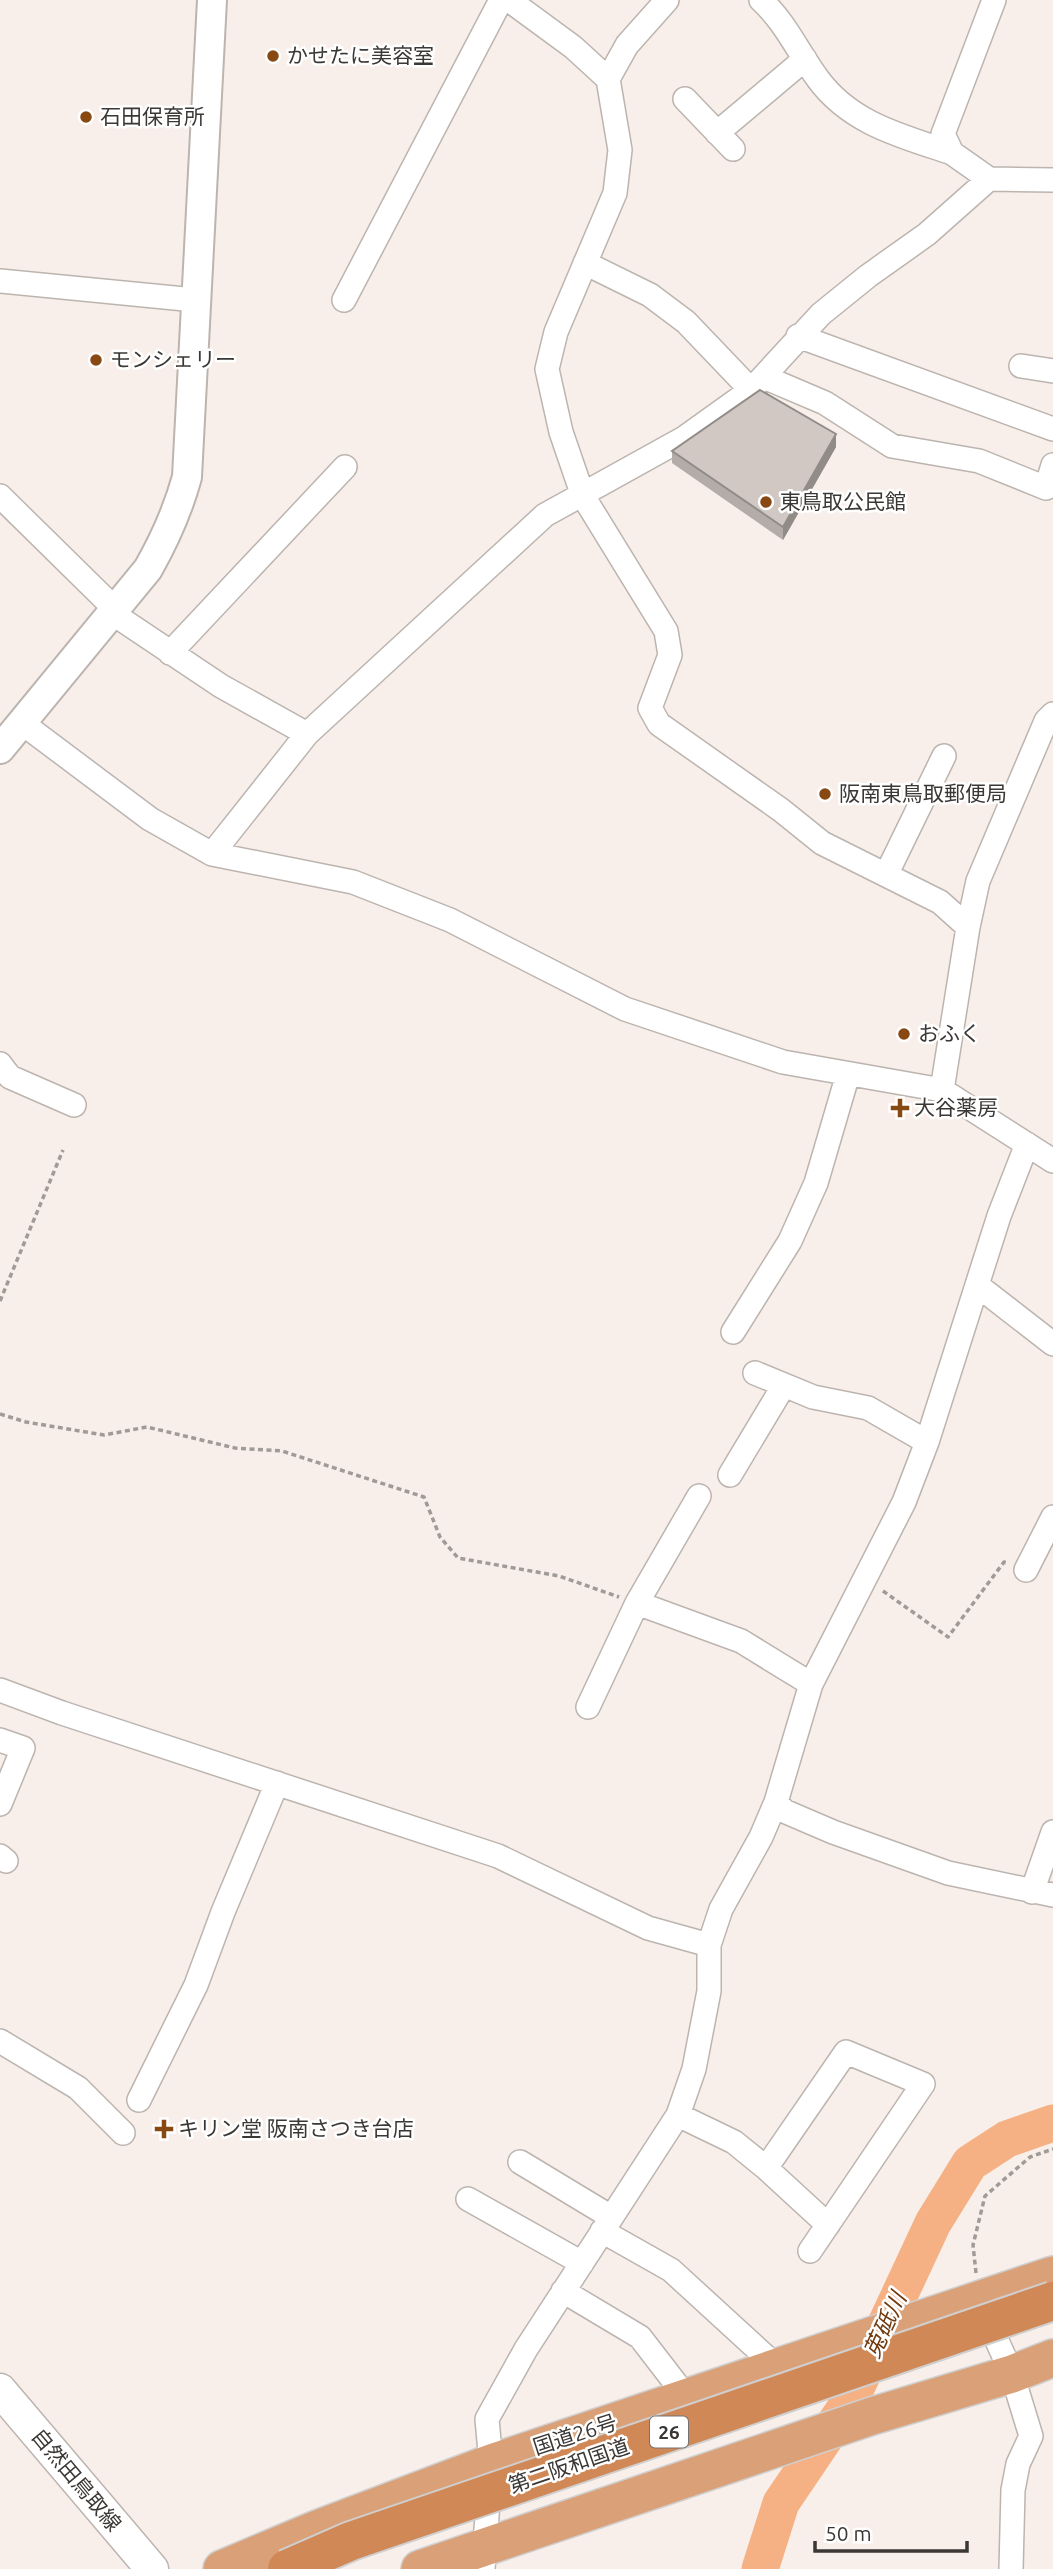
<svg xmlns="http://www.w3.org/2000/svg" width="1053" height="2569" font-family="Ubuntu,'Noto Sans JP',sans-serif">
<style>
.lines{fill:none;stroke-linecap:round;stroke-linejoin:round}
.river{stroke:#f5b183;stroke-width:37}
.minor-casing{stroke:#bcb4af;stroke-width:26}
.tertiary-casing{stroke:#bcb4af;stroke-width:32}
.secondary-casing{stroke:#bcb4af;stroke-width:35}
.trunk-casing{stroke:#d0cfcf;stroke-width:40}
.path{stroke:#a19b97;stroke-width:3.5;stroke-dasharray:5 3.5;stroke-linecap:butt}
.minor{stroke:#fff;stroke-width:23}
.tertiary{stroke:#fff;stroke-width:28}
.secondary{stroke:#fff;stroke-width:32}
.trunk{stroke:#daa078;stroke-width:37}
.motorway-bridge-casing{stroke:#d0cfcf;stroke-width:42;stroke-linecap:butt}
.motorway-bridge{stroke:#d08856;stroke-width:38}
.wall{fill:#b4aca8}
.shaded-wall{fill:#928c88}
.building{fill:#d1c8c3;stroke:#928c88;stroke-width:2}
.poi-dot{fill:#884812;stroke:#fff;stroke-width:2.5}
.labels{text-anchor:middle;stroke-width:5;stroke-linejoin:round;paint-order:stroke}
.shield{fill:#fff;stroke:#757372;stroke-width:2}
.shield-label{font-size:19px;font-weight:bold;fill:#3a3735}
.poi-label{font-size:21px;fill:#3a3735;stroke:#fff;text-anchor:start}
.street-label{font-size:21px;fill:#3a3735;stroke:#fff}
.water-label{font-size:23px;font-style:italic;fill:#703a0e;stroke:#fff}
</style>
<rect width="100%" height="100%" fill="#f8efea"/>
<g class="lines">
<!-- river -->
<path class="river" d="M 760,2569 L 781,2503 L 850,2401 L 933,2223 L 970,2163 L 1007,2139 L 1053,2123"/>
<!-- minor casing -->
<g class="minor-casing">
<path id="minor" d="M 509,0 L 573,47 L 608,79 L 620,150 L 615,193 L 556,332 L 547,369 L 561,432 L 583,496 L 666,631 L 670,655 L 650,708 L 659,724 L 781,810 L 822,843 L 940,902 L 968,927
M 761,0 C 786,23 798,52 818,79 C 851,124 902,136 952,153
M 608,79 L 627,45 L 667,0
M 685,99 L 733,149
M 717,133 L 805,59
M 989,179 L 952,153 L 943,134 L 994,0
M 585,263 L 650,295 L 686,322 L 751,390
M 0,281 L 195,300
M 344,300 L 501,0
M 798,336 L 1053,429
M 1021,366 L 1053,371
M 764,377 L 825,403 L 892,446 L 979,461 L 1046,488 L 1053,465
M 0,496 L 115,609
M 112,613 L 221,686 L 307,734
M 170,653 L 345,467
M 22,723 L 150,819 L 212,854 L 353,882 L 450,920 L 625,1009 L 783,1062 L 942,1090 L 1053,1161
M 212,854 L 307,734 L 545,515 L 684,438 L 751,390 L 821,314 L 868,276 L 927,234 L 989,179 L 1053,180
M 886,875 L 944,756
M 0,1064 L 10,1077 L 74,1105
M 942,1090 L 968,927 L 978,881 L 1046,721 L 1053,714
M 977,1285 L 1053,1344
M 733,1332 L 790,1241 L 816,1183 L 848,1074
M 755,1373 L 813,1397 L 868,1408 L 927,1442
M 730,1475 L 784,1385
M 1026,1570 L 1053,1517
M 637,1603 L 741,1641 L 811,1684
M 0,1690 L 62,1713 L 498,1856 L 648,1928 L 709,1945
M 588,1707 L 637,1603 L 699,1496
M 0,1740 L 23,1748 L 0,1804
M 776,1802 L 784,1811 L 833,1832 L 948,1873 L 1053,1895
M 0,1856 L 6,1861
M 1032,1892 L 1053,1832
M 0,2041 L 78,2088 L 123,2133
M 139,2100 L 196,1985 L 223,1912 L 277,1783
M 678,2115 L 734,2142 L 766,2168 L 828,2225
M 520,2162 L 611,2217
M 766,2168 L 846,2052 L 923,2084 L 810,2251
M 468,2199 L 582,2263
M 602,2231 L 671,2270 L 778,2368
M 563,2291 L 640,2337 L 687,2398
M 984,2312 L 1012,2374 L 1031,2436 L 1018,2464 L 1013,2490 L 1011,2569
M 483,2569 L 491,2463 L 487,2419 L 526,2349 L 678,2115 L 694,2069 L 709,1991 L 709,1945 L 721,1909 L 761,1837 L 776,1802 L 811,1684 L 904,1502 L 927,1442 L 999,1216 L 1027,1144"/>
</g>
<!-- tertiary casing -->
<g class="tertiary-casing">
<path id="tertiary" d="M 0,749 L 148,569 C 165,539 178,510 187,477 L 212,0"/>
</g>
<!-- secondary casing -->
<g class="secondary-casing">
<path id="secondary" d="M 0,2390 L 152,2569"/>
</g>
<!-- trunk casing -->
<g class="trunk-casing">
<path id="trunk" d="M 222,2569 L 317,2529 L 491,2463 L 1053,2275
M 420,2569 L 872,2416 L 1012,2374 L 1053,2358"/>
</g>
<!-- path -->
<path class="path" d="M 0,1301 L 63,1150
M 0,1414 L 26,1422 L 104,1435 L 147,1427 L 235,1448 L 282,1451 L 424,1497 L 440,1537 L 458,1558 L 559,1576 L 619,1597
M 883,1591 L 948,1637 L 1004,1562 L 1008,1563
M 976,2273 L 973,2245 L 985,2196 L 1030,2157 L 1053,2149"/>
<!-- minor -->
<use href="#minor" class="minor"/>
<!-- tertiary -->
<use href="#tertiary" class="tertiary"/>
<!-- secondary -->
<use href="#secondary" class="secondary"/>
<!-- trunk -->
<use href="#trunk" class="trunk"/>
<!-- motorway-bridge casing -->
<g class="motorway-bridge-casing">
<path id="motorway-bridge" d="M 287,2569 L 351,2541 L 1053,2301"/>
</g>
<!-- motorway-bridge -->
<use href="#motorway-bridge" class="motorway-bridge"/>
</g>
<!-- wall -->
<path class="wall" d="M 836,447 L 783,540 L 672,463 L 672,451 Z"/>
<!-- shaded-wall -->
<path class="shaded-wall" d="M 836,434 L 836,447 L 783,540 L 783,527 Z"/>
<!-- building -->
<path class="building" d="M 760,390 L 836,434 L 783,527 L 672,451 Z"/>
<!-- markers -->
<g class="poi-dot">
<circle cx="273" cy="56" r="7"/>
<circle cx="86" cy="117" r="7"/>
<circle cx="96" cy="360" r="7"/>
<circle cx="766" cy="502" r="7"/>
<circle cx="825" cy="794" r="7"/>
<circle cx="904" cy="1034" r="7"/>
<path d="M896.5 1097.5h7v7h7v7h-7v7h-7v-7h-7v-7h7z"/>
<path d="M160.5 2118.5h7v7h7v7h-7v7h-7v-7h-7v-7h7z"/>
</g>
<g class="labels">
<!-- shield labels -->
<rect class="shield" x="650" y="2416.5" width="38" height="31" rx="5"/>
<g class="shield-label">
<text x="669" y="2439">26</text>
</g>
<!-- poi labels -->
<g class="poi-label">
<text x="287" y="63">かせたに美容室</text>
<text x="100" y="124">石田保育所</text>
<text x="110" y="367">モンシェリー</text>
<text x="780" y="509">東鳥取公民館</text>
<text x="839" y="801">阪南東鳥取郵便局</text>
<text x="918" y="1041">おふく</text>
<text x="914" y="1115">大谷薬房</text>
<text x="178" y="2136">キリン堂 阪南さつき台店</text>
</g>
<!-- street labels -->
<g class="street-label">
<text transform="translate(575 2435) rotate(-18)" y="7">国道26号</text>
<text transform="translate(569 2466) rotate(-19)" y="7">第二阪和国道</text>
<text transform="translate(76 2480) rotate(50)" y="7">自然田鳥取線</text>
</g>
<!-- water labels -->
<g class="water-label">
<text transform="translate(885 2325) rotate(-65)" y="8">莵砥川</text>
</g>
</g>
<!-- scale -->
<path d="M815 2541v10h152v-10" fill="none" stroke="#3a3735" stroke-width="3.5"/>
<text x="825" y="2541" font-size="21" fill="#3a3735" stroke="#ffffff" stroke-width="5" paint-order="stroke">50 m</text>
</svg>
